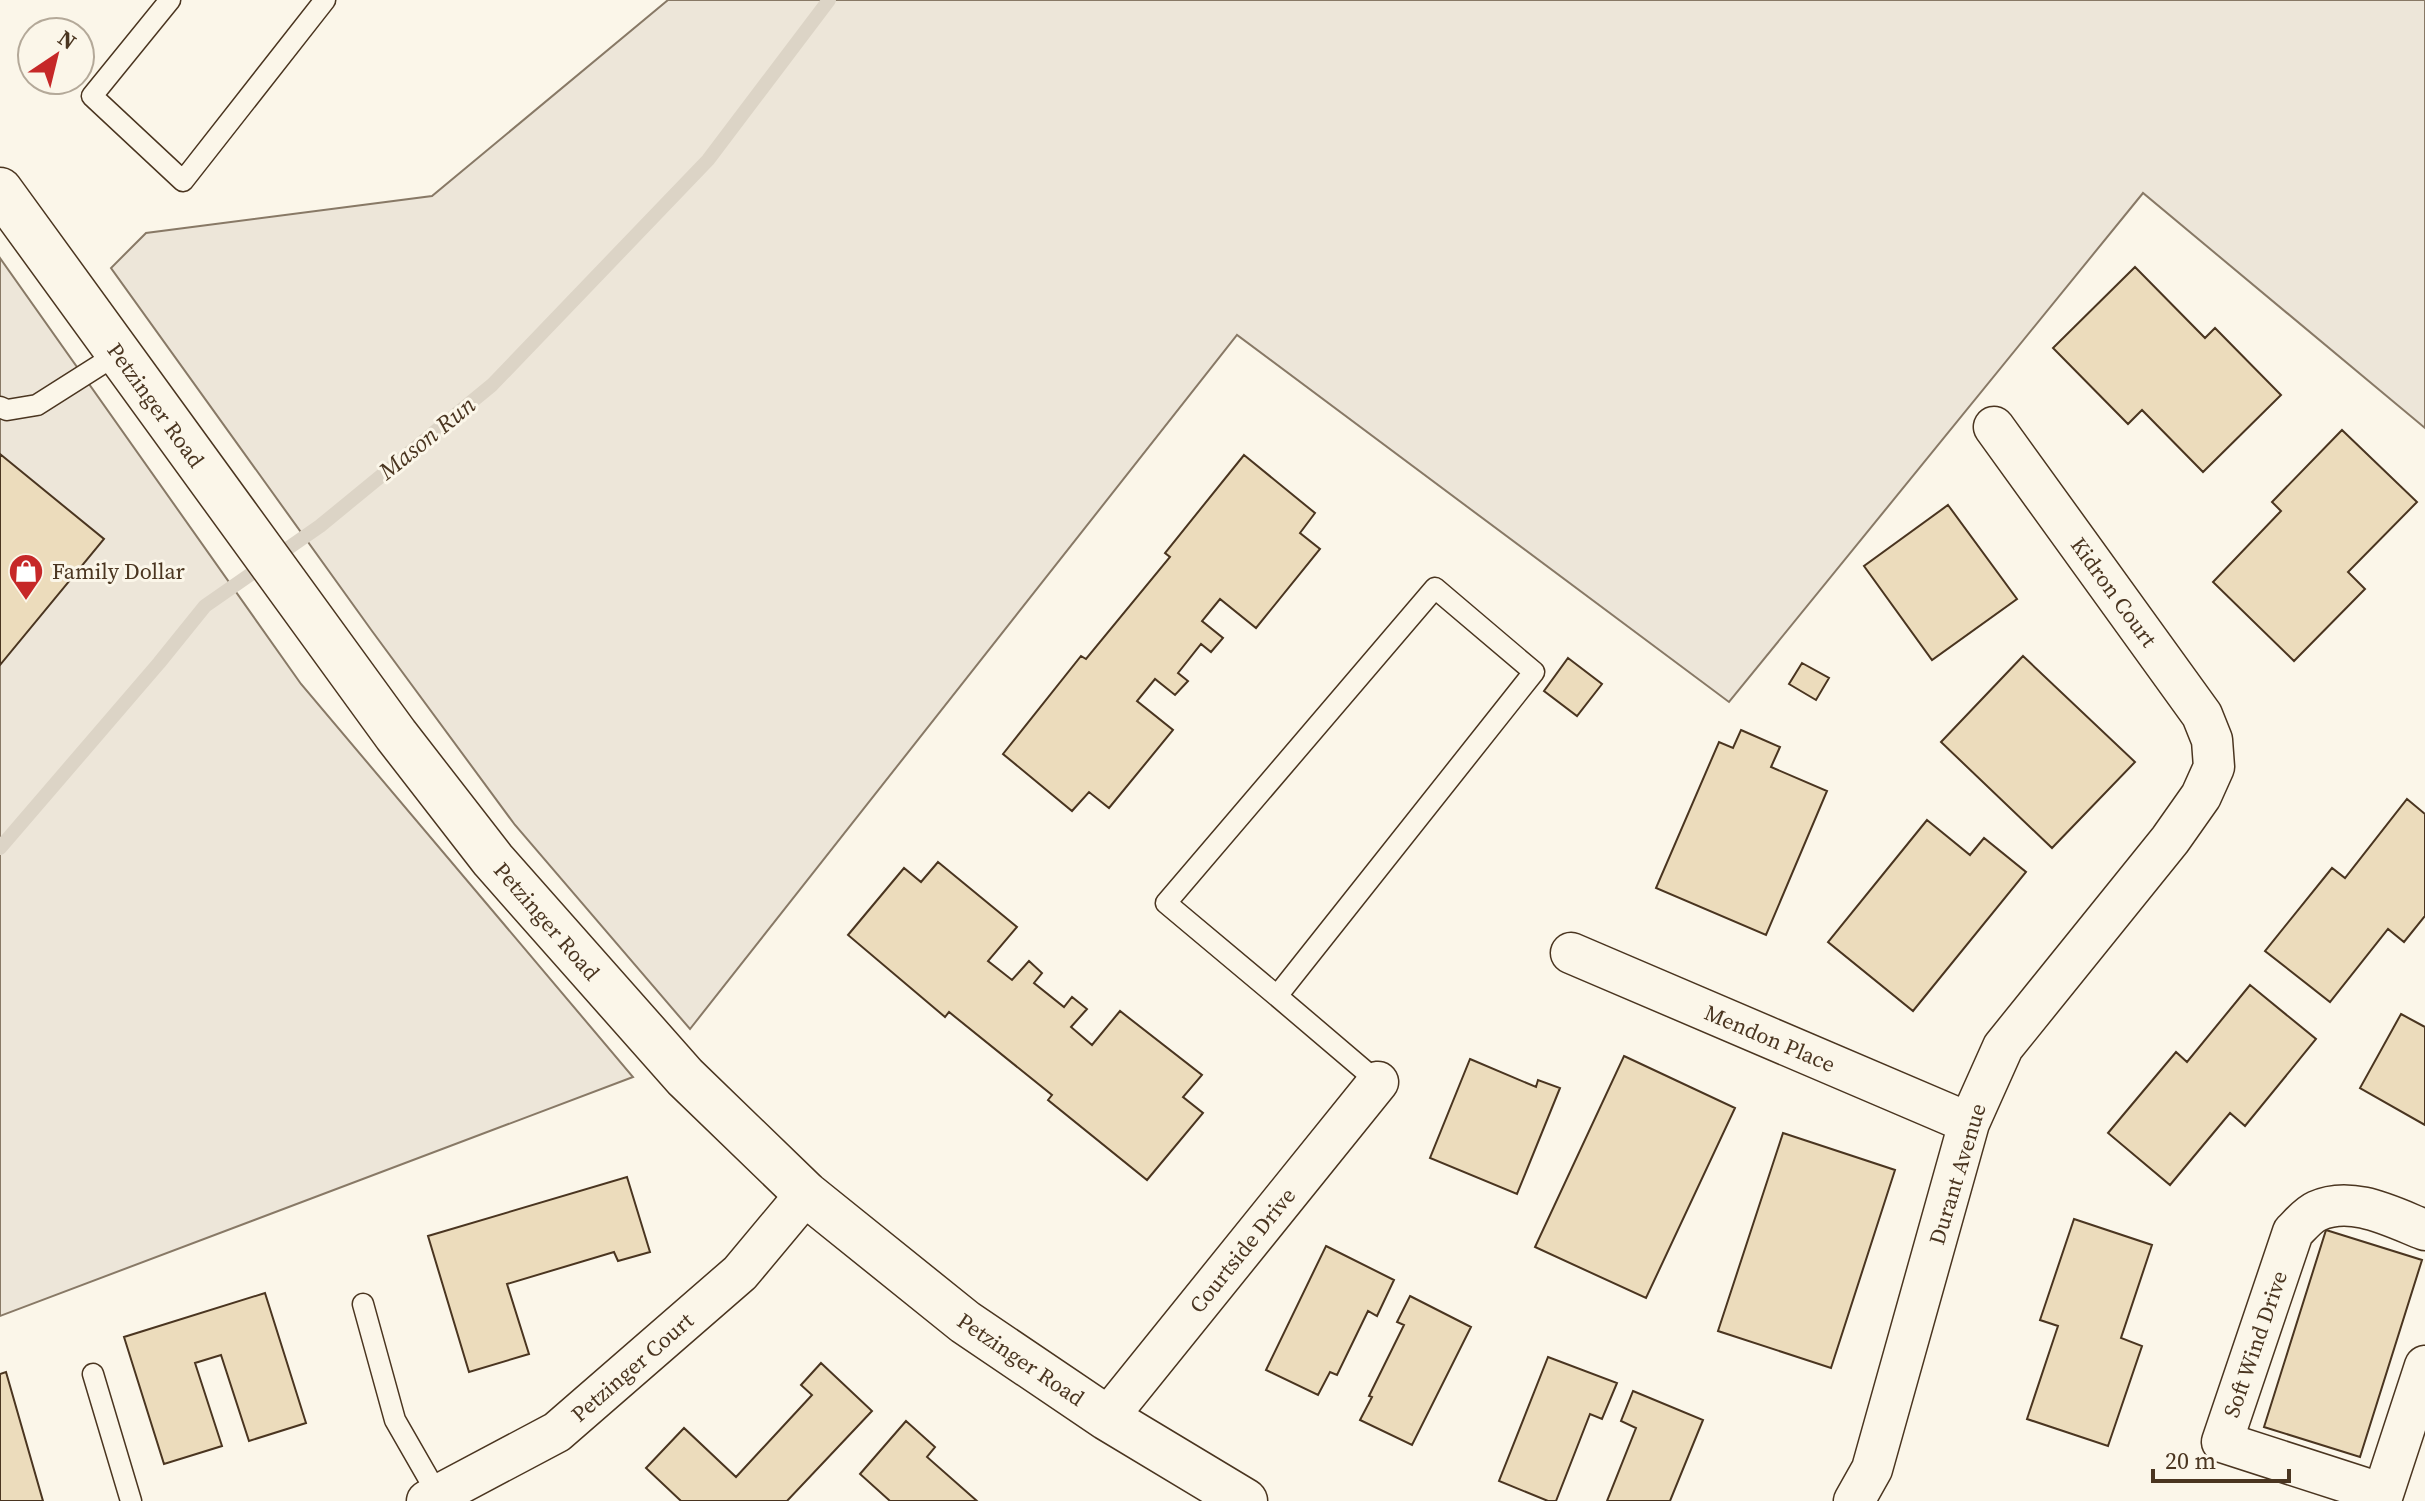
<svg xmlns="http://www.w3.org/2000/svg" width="2425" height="1501" font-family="'Source Serif 4',serif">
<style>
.green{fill:#ede6d9;stroke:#887966;stroke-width:2}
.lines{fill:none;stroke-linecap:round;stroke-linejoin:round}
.stream{stroke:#dcd4c6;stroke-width:14}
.building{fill:#ecdcbc;stroke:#4a3520;stroke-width:2}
.service-casing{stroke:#4a3520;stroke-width:23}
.minor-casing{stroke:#4a3520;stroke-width:43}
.tertiary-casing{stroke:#4a3520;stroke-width:47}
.service{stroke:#fbf6e9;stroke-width:20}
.minor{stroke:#fbf6e9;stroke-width:40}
.tertiary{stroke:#fbf6e9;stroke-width:44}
.labels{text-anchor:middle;stroke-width:6;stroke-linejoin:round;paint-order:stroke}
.street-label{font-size:22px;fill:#4a3520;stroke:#fbf6e9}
.poi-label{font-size:22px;fill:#4a3520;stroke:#fbf6e9;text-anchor:start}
.water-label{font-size:24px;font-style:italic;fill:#4a3520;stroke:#fbf6e9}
</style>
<rect width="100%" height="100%" fill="#fbf6e9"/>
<!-- green -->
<path class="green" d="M 668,0 L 2425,0 L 2425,428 L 2143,193 L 1729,702 L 1237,335 L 690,1029 L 515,825 L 372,631 L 111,268 L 146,233 L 432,196 Z
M 0,258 L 301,684 L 633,1077 L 0,1316 Z"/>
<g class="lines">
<!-- stream -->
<path class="stream" d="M 0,848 L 159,663 L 205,606 L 320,526 L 492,385 L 708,160 L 829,0"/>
</g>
<!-- building -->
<path class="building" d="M 2135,267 L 2205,338 L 2215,328 L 2281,395 L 2203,472 L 2142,410 L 2128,424 L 2053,348 Z
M 2342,430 L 2417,502 L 2348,572 L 2365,589 L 2294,661 L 2213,582 L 2281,511 L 2272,502 Z
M 0,454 L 104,539 L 0,665 Z
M 1244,455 L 1315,513 L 1300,533 L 1320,549 L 1256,628 L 1220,599 L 1202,621 L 1223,638 L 1211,652 L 1201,644 L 1178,673 L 1188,681 L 1175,695 L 1155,679 L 1137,701 L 1173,730 L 1109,808 L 1089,792 L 1072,811 L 1003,754 L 1081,656 L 1086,659 L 1170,557 L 1165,553 Z
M 1948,505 L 2017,599 L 1932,660 L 1864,566 Z
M 2023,656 L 2135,762 L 2052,848 L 1941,742 Z
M 1568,658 L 1602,684 L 1577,716 L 1544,691 Z
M 1802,663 L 1829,678 L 1816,700 L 1789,684 Z
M 1741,730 L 1780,747 L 1771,767 L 1827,791 L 1766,935 L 1656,888 L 1719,742 L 1733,748 Z
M 2407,799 L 2425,814 L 2425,916 L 2404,942 L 2388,929 L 2330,1002 L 2265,951 L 2332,868 L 2345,878 Z
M 1927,820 L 1970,855 L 1984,838 L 2026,872 L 1913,1011 L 1828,942 Z
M 938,862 L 1017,927 L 988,961 L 1012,980 L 1029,961 L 1042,973 L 1034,983 L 1064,1007 L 1072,997 L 1087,1009 L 1071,1027 L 1092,1045 L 1120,1011 L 1202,1075 L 1183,1097 L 1203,1113 L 1147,1180 L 1048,1100 L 1052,1095 L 949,1012 L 945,1017 L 848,935 L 904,868 L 921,882 Z
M 2250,985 L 2316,1039 L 2245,1126 L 2230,1113 L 2170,1185 L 2108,1133 L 2176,1052 L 2187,1062 Z
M 2401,1014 L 2425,1027 L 2425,1125 L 2360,1088 Z
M 1624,1056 L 1735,1108 L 1646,1298 L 1535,1247 Z
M 1470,1059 L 1536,1087 L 1538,1080 L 1560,1088 L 1517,1194 L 1430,1158 Z
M 1783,1133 L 1895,1170 L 1831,1368 L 1718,1331 Z
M 627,1177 L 650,1252 L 618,1261 L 614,1252 L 507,1284 L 529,1354 L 469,1372 L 428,1236 Z
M 2074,1219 L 2152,1245 L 2121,1338 L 2142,1346 L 2108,1446 L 2027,1419 L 2058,1326 L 2040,1320 Z
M 2326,1230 L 2422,1260 L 2360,1457 L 2264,1427 Z
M 1326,1246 L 1394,1280 L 1377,1316 L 1368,1311 L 1337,1375 L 1330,1372 L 1318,1395 L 1266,1370 Z
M 265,1293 L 306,1423 L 249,1441 L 221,1355 L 195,1363 L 222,1446 L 164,1464 L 124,1337 Z
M 1410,1296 L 1471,1327 L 1412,1445 L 1360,1420 L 1372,1397 L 1369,1396 L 1404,1325 L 1397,1322 Z
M 1548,1357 L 1617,1383 L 1602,1419 L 1590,1414 L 1556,1501 L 1548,1501 L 1499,1481 Z
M 821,1363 L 872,1411 L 787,1501 L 681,1501 L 646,1468 L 684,1428 L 736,1477 L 812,1395 L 801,1385 Z
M 6,1372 L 43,1501 L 0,1501 L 0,1374 Z
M 1633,1391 L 1703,1420 L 1670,1501 L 1607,1501 L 1636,1428 L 1621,1421 Z
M 906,1421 L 935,1447 L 927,1457 L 977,1501 L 890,1501 L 860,1474 Z"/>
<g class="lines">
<!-- service casing -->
<g class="service-casing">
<path id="service" d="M 170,0 L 92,96 L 183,181 L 325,0
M 0,407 L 7,410 L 37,405 L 119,353
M 1277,996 L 1166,903 L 1435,588 L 1534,672 L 1277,996 L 1378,1082
M 363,1304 L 395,1420 L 438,1495
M 93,1374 L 131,1501"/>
</g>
<!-- minor casing -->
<g class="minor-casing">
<path id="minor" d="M 1571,953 L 1969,1123
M 2425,1230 C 2392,1217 2352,1195 2317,1211 C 2308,1215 2300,1225 2293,1232 L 2222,1442 L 2383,1494 L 2425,1366
M 1107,1418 L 1378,1082
M 427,1501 L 557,1432 L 740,1273 L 806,1194
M 1854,1501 L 1872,1469 L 1969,1123 L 2003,1047 L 2170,840 L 2201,796 L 2214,767 L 2212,740 L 2202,715 L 1994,427"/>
</g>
<!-- tertiary casing -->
<g class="tertiary-casing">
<path id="tertiary" d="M 0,190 L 396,735 L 493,860 L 685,1077 L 806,1194 L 965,1322 L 1107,1418 L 1245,1501"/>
</g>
<!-- service -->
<use href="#service" class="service"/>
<!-- minor -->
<use href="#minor" class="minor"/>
<!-- tertiary -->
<use href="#tertiary" class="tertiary"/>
</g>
<!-- icons -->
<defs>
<g id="shop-pin" transform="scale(1.8)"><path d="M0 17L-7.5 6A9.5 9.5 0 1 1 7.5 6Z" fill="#c62828" stroke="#fbf6e9"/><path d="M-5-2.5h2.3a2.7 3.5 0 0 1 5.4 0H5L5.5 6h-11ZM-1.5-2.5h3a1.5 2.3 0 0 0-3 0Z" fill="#fff"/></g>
</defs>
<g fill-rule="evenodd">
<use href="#shop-pin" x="26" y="571"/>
</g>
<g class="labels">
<!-- street labels -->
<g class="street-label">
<text transform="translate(156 405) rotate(54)" y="8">Petzinger Road</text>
<text transform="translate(2114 592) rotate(54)" y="8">Kidron Court</text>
<text transform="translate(547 921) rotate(49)" y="8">Petzinger Road</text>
<text transform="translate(1770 1038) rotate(23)" y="8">Mendon Place</text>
<text transform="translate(1957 1174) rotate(-73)" y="8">Durant Avenue</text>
<text transform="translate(1242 1250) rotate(-51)" y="8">Courtside Drive</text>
<text transform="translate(2255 1344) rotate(-71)" y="8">Soft Wind Drive</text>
<text transform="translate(1021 1359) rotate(34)" y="8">Petzinger Road</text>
<text transform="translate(632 1367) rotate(-41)" y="8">Petzinger Court</text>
</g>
<!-- poi labels -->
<g class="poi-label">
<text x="52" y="579">Family Dollar</text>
</g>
<!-- water labels -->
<g class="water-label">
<text transform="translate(427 438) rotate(-39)" y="8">Mason Run</text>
</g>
</g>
<!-- north arrow -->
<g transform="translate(56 56) rotate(35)"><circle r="38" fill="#fbf6e9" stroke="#b4a999" stroke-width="2"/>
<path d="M0-6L14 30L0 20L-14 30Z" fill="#c62828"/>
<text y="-12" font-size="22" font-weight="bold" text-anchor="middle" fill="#4a3520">N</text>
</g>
<!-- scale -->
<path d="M2153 1469v12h136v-12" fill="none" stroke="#4a3520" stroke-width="4"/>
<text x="2165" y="1469" font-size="24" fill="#4a3520" stroke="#fbf6e9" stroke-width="6" paint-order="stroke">20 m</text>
</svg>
